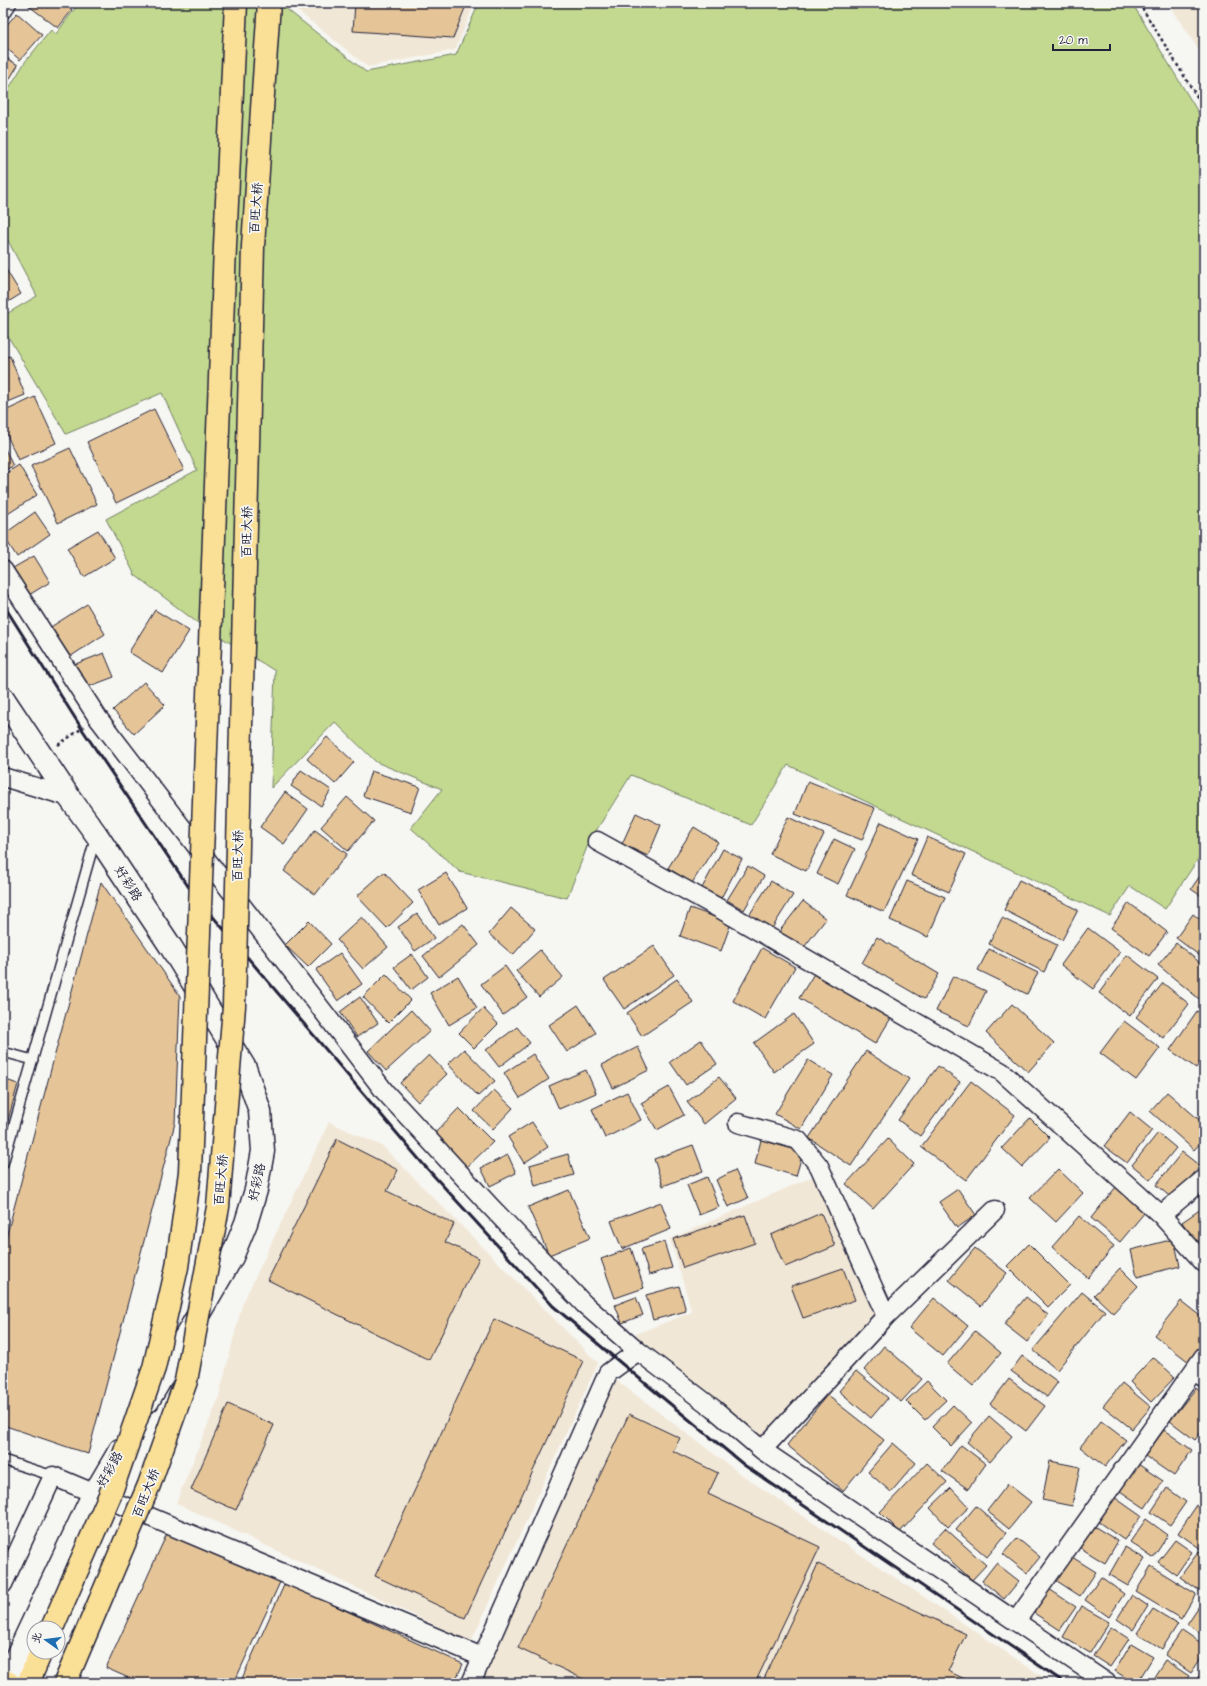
<svg xmlns="http://www.w3.org/2000/svg" width="1207" height="1686" font-family="'Architects Daughter','LXGW WenKai TC',sans-serif">
<style>
.built{fill:#f1e7d7}
.green{fill:#c2d98f;stroke:#727e65}
.building{fill:#e5c598;stroke:#22223b}
.lines{fill:none;stroke-linecap:round;stroke-linejoin:round}
.lane-casing{stroke:#22223b;stroke-width:12}
.street-casing{stroke:#22223b;stroke-width:21}
.secondary-casing{stroke:#22223b;stroke-width:25}
.primary-casing{stroke:#22223b;stroke-width:25}
.path{stroke:#22223b;stroke-width:2.5;stroke-dasharray:3 3;stroke-linecap:butt}
.lane{stroke:#f6f6f2;stroke-width:9}
.street{stroke:#f6f6f2;stroke-width:18}
.secondary{stroke:#f6f6f2;stroke-width:22}
.primary{stroke:#fadf96;stroke-width:22}
.rail{stroke:#22223b;stroke-width:3}
.primary-bridge-casing{stroke:#22223b;stroke-width:25;stroke-linecap:butt}
.primary-bridge{stroke:#fadf96;stroke-width:22}
.labels{text-anchor:middle;stroke-width:3.5;stroke-linejoin:round;paint-order:stroke}
.street-label{font-size:13px;fill:#22223b;stroke:#f6f6f2}
</style>
<rect width="100%" height="100%" fill="#f6f6f2"/>
<filter id="ink" filterUnits="userSpaceOnUse"><feTurbulence type="fractalNoise" baseFrequency=".025" numOctaves="2"/><feDisplacementMap in="SourceGraphic" scale="8" xChannelSelector="R" yChannelSelector="G"/><feConvolveMatrix kernelMatrix="1 2 1 2 8 2 1 2 1" color-interpolation-filters="sRGB"/></filter>
<g filter="url(#ink)">
<!-- built -->
<path class="built" d="M 288,3 L 475,3 L 455,50 L 368,67 Z
M 1168,3 L 1204,3 L 1204,59 L 1183,25 Z
M 329,1122 L 382,1146 L 598,1363 L 471,1642 L 176,1503 L 218,1400 L 242,1305 Z
M 819,1174 L 882,1316 L 762,1445 L 628,1337 L 692,1312 L 670,1239 Z
M 616,1380 L 739,1473 L 1052,1683 L 480,1683 Z"/>
<!-- green -->
<path class="green" d="M 79,3 L 281,3 L 284,7 L 366,72 L 456,55 L 479,3 L 1132,3 L 1204,122 L 1204,850 L 1165,909 L 1130,886 L 1110,916 L 788,765 L 751,825 L 631,775 L 589,842 L 567,898 L 460,872 L 411,828 L 442,789 L 376,762 L 335,722 L 271,788 L 275,671 L 195,621 L 135,575 L 106,519 L 197,470 L 162,393 L 66,434 L 3,328 L 3,316 L 37,296 L 3,231 L 3,98 L 25,62 L 51,30 L 56,34 Z"/>
<!-- building -->
<path class="building" d="M 25,3 L 63,3 L 72,10 L 58,28 Z
M 355,3 L 467,3 L 453,38 L 353,31 Z
M 17,13 L 42,35 L 20,60 L 3,45 L 3,29 Z
M 3,56 L 18,65 L 3,90 Z
M 5,268 L 21,294 L 3,305 L 3,269 Z
M 10,356 L 25,395 L 3,404 L 3,358 Z
M 35,397 L 56,443 L 18,460 L 3,426 L 3,412 Z
M 154,409 L 184,470 L 116,503 L 87,442 Z
M 3,445 L 13,466 L 3,471 Z
M 70,448 L 97,504 L 58,523 L 31,466 Z
M 19,465 L 37,495 L 3,517 L 3,475 Z
M 35,512 L 50,534 L 17,557 L 3,535 Z
M 98,530 L 115,558 L 84,577 L 67,548 Z
M 34,556 L 50,582 L 29,595 L 13,568 Z
M 87,604 L 105,634 L 65,660 L 46,630 Z
M 155,610 L 189,631 L 163,673 L 129,652 Z
M 104,653 L 114,677 L 82,689 L 73,665 Z
M 144,682 L 165,705 L 134,734 L 113,710 Z
M 327,737 L 354,762 L 335,784 L 307,759 Z
M 301,770 L 331,790 L 321,806 L 291,786 Z
M 371,771 L 420,787 L 411,812 L 363,796 Z
M 808,781 L 875,808 L 862,840 L 795,814 Z
M 285,792 L 308,809 L 284,844 L 260,827 Z
M 347,797 L 374,821 L 348,851 L 321,827 Z
M 636,813 L 661,825 L 648,856 L 622,844 Z
M 788,817 L 824,834 L 806,871 L 770,854 Z
M 881,822 L 918,839 L 884,912 L 847,895 Z
M 694,827 L 718,842 L 692,883 L 668,868 Z
M 315,830 L 347,854 L 315,895 L 284,871 Z
M 927,837 L 966,854 L 949,892 L 911,875 Z
M 834,839 L 855,849 L 838,884 L 817,874 Z
M 723,849 L 742,859 L 721,898 L 702,888 Z
M 748,866 L 764,876 L 744,910 L 727,900 Z
M 1204,870 L 1204,898 L 1191,889 Z
M 384,872 L 413,903 L 387,928 L 357,896 Z
M 446,873 L 467,908 L 439,925 L 418,890 Z
M 1019,880 L 1078,910 L 1062,940 L 1004,910 Z
M 771,881 L 793,895 L 771,930 L 748,917 Z
M 907,881 L 945,897 L 928,937 L 890,920 Z
M 101,882 L 180,996 L 175,1123 L 88,1454 L 3,1425 L 3,1249 Z
M 803,901 L 826,919 L 801,951 L 778,933 Z
M 1129,903 L 1167,932 L 1149,956 L 1111,928 Z
M 511,908 L 535,929 L 513,955 L 489,934 Z
M 690,908 L 731,923 L 721,951 L 680,936 Z
M 417,914 L 434,938 L 415,951 L 398,927 Z
M 1193,914 L 1204,923 L 1204,959 L 1176,938 Z
M 362,917 L 388,947 L 363,969 L 337,940 Z
M 1002,918 L 1057,945 L 1044,972 L 989,944 Z
M 309,921 L 331,944 L 308,967 L 285,945 Z
M 463,924 L 479,945 L 439,977 L 423,956 Z
M 1088,928 L 1120,952 L 1093,989 L 1061,965 Z
M 877,937 L 939,974 L 924,999 L 862,963 Z
M 1176,943 L 1204,966 L 1204,1003 L 1158,965 Z
M 654,946 L 674,975 L 624,1009 L 604,980 Z
M 762,948 L 795,967 L 765,1019 L 733,1001 Z
M 989,949 L 1038,973 L 1027,994 L 978,970 Z
M 540,950 L 563,977 L 539,997 L 516,971 Z
M 340,953 L 362,984 L 338,1001 L 316,970 Z
M 412,954 L 428,977 L 411,990 L 394,967 Z
M 1127,955 L 1158,979 L 1130,1016 L 1099,993 Z
M 505,966 L 527,997 L 503,1015 L 481,984 Z
M 815,972 L 891,1018 L 875,1044 L 799,998 Z
M 386,974 L 411,1000 L 388,1023 L 363,997 Z
M 458,976 L 477,1008 L 449,1025 L 430,993 Z
M 953,976 L 986,991 L 969,1026 L 936,1011 Z
M 677,979 L 693,1002 L 642,1036 L 627,1013 Z
M 1163,983 L 1189,1004 L 1163,1038 L 1136,1017 Z
M 360,997 L 378,1023 L 357,1037 L 340,1012 Z
M 1012,1004 L 1054,1043 L 1028,1072 L 986,1033 Z
M 578,1005 L 596,1033 L 567,1052 L 549,1025 Z
M 483,1008 L 498,1024 L 474,1048 L 459,1033 Z
M 411,1010 L 430,1031 L 386,1071 L 368,1051 Z
M 1197,1011 L 1204,1016 L 1204,1056 L 1196,1068 L 1170,1050 Z
M 794,1014 L 814,1044 L 774,1072 L 754,1043 Z
M 1124,1021 L 1160,1048 L 1136,1080 L 1100,1053 Z
M 517,1027 L 530,1043 L 499,1067 L 486,1050 Z
M 701,1040 L 717,1064 L 686,1085 L 670,1062 Z
M 638,1047 L 649,1070 L 613,1088 L 602,1065 Z
M 464,1049 L 495,1081 L 478,1096 L 448,1064 Z
M 866,1051 L 909,1079 L 851,1166 L 809,1138 Z
M 533,1054 L 549,1079 L 520,1098 L 504,1073 Z
M 429,1055 L 447,1074 L 418,1102 L 400,1083 Z
M 808,1060 L 833,1075 L 801,1129 L 775,1114 Z
M 938,1066 L 960,1082 L 920,1136 L 898,1120 Z
M 586,1070 L 596,1093 L 559,1109 L 549,1086 Z
M 719,1077 L 736,1098 L 704,1124 L 687,1102 Z
M 3,1079 L 18,1084 L 3,1138 Z
M 971,1081 L 1015,1115 L 966,1180 L 921,1147 Z
M 669,1087 L 684,1115 L 657,1130 L 641,1103 Z
M 494,1090 L 513,1108 L 493,1129 L 474,1111 Z
M 627,1092 L 641,1120 L 605,1138 L 592,1109 Z
M 1167,1092 L 1204,1124 L 1204,1139 L 1194,1150 L 1150,1111 Z
M 459,1108 L 493,1142 L 466,1168 L 433,1135 Z
M 1130,1112 L 1152,1130 L 1127,1163 L 1104,1146 Z
M 1030,1118 L 1050,1138 L 1022,1167 L 1002,1148 Z
M 532,1122 L 548,1147 L 524,1163 L 508,1137 Z
M 1158,1133 L 1176,1148 L 1150,1180 L 1132,1165 Z
M 337,1139 L 398,1170 L 387,1191 L 454,1224 L 445,1242 L 479,1258 L 429,1360 L 268,1280 Z
M 888,1139 L 914,1164 L 873,1209 L 846,1184 Z
M 761,1140 L 803,1152 L 796,1176 L 755,1164 Z
M 693,1145 L 703,1171 L 663,1186 L 654,1159 Z
M 1182,1152 L 1200,1166 L 1173,1199 L 1156,1185 Z
M 568,1154 L 574,1175 L 535,1186 L 530,1165 Z
M 508,1155 L 516,1173 L 490,1186 L 481,1168 Z
M 1058,1169 L 1083,1193 L 1056,1222 L 1030,1198 Z
M 735,1170 L 748,1198 L 728,1207 L 716,1180 Z
M 707,1177 L 719,1207 L 699,1215 L 687,1185 Z
M 1116,1187 L 1145,1212 L 1120,1242 L 1091,1218 Z
M 958,1189 L 976,1215 L 957,1228 L 939,1202 Z
M 569,1190 L 590,1238 L 549,1255 L 528,1207 Z
M 661,1202 L 671,1229 L 622,1249 L 611,1221 Z
M 1204,1207 L 1204,1256 L 1182,1222 Z
M 821,1213 L 835,1246 L 785,1267 L 771,1235 Z
M 745,1215 L 755,1243 L 683,1268 L 673,1239 Z
M 1079,1216 L 1114,1246 L 1088,1278 L 1052,1247 Z
M 1174,1239 L 1180,1266 L 1137,1277 L 1131,1250 Z
M 664,1242 L 672,1268 L 649,1275 L 641,1249 Z
M 1029,1244 L 1070,1285 L 1048,1307 L 1007,1266 Z
M 631,1248 L 644,1288 L 615,1298 L 601,1259 Z
M 975,1248 L 1007,1273 L 981,1306 L 949,1280 Z
M 843,1268 L 855,1300 L 803,1318 L 791,1286 Z
M 1120,1268 L 1138,1286 L 1113,1313 L 1094,1295 Z
M 679,1286 L 686,1311 L 653,1320 L 646,1295 Z
M 1082,1292 L 1105,1311 L 1057,1370 L 1033,1350 Z
M 636,1297 L 643,1315 L 622,1323 L 615,1305 Z
M 1026,1297 L 1048,1315 L 1027,1342 L 1004,1324 Z
M 934,1298 L 968,1326 L 943,1356 L 909,1328 Z
M 1181,1301 L 1204,1319 L 1204,1342 L 1189,1362 L 1154,1335 Z
M 494,1319 L 584,1361 L 465,1618 L 375,1576 Z
M 975,1331 L 1001,1353 L 973,1386 L 947,1364 Z
M 884,1346 L 922,1379 L 901,1402 L 864,1370 Z
M 1022,1356 L 1058,1382 L 1047,1397 L 1011,1371 Z
M 1153,1357 L 1175,1377 L 1151,1402 L 1130,1382 Z
M 856,1371 L 888,1398 L 871,1418 L 839,1391 Z
M 1009,1379 L 1045,1406 L 1026,1431 L 990,1404 Z
M 927,1381 L 946,1400 L 925,1420 L 906,1401 Z
M 1122,1383 L 1151,1407 L 1132,1429 L 1103,1406 Z
M 1196,1388 L 1204,1395 L 1204,1428 L 1195,1440 L 1170,1421 Z
M 827,1395 L 884,1440 L 843,1491 L 787,1445 Z
M 228,1404 L 274,1425 L 236,1510 L 191,1490 Z
M 953,1405 L 972,1423 L 951,1446 L 932,1427 Z
M 629,1414 L 680,1438 L 673,1451 L 718,1473 L 708,1494 L 820,1547 L 755,1683 L 592,1683 L 518,1648 Z
M 989,1416 L 1012,1436 L 990,1462 L 967,1442 Z
M 1101,1421 L 1126,1440 L 1105,1467 L 1080,1447 Z
M 1164,1430 L 1192,1450 L 1174,1476 L 1145,1456 Z
M 893,1443 L 916,1463 L 891,1492 L 868,1472 Z
M 961,1445 L 986,1464 L 968,1489 L 942,1471 Z
M 1050,1461 L 1080,1467 L 1072,1506 L 1042,1500 Z
M 927,1463 L 947,1482 L 900,1532 L 880,1512 Z
M 1138,1464 L 1163,1481 L 1145,1508 L 1120,1491 Z
M 1008,1484 L 1031,1502 L 1009,1529 L 987,1511 Z
M 951,1488 L 969,1507 L 948,1527 L 930,1508 Z
M 1167,1488 L 1186,1502 L 1170,1525 L 1151,1512 Z
M 1114,1497 L 1141,1516 L 1124,1540 L 1097,1521 Z
M 1197,1505 L 1204,1510 L 1204,1551 L 1178,1533 Z
M 976,1506 L 1007,1533 L 987,1557 L 956,1530 Z
M 1146,1519 L 1168,1535 L 1153,1558 L 1130,1542 Z
M 1092,1525 L 1118,1541 L 1105,1563 L 1079,1547 Z
M 945,1528 L 986,1565 L 972,1580 L 931,1543 Z
M 169,1529 L 281,1580 L 234,1683 L 140,1683 L 106,1668 Z
M 1017,1538 L 1040,1557 L 1027,1573 L 1003,1554 Z
M 1175,1540 L 1192,1552 L 1176,1575 L 1158,1562 Z
M 3,1544 L 11,1549 L 3,1563 Z
M 1125,1547 L 1145,1559 L 1128,1586 L 1109,1575 Z
M 1199,1551 L 1204,1554 L 1204,1594 L 1180,1577 Z
M 1072,1557 L 1096,1572 L 1080,1596 L 1057,1581 Z
M 996,1563 L 1019,1581 L 1004,1599 L 982,1581 Z
M 818,1564 L 966,1634 L 948,1671 L 973,1683 L 762,1683 Z
M 1151,1566 L 1196,1594 L 1181,1619 L 1136,1592 Z
M 1101,1577 L 1124,1594 L 1109,1617 L 1085,1600 Z
M 285,1583 L 463,1664 L 454,1683 L 240,1683 Z
M 1049,1589 L 1076,1607 L 1060,1630 L 1034,1613 Z
M 1132,1595 L 1148,1606 L 1133,1630 L 1117,1619 Z
M 1203,1600 L 1204,1601 L 1204,1636 L 1187,1624 Z
M 1081,1606 L 1109,1622 L 1090,1653 L 1063,1637 Z
M 1153,1609 L 1178,1624 L 1162,1649 L 1137,1633 Z
M 1111,1627 L 1129,1639 L 1110,1667 L 1093,1656 Z
M 1182,1630 L 1204,1645 L 1204,1654 L 1191,1673 L 1165,1655 Z
M 1131,1644 L 1153,1657 L 1137,1683 L 1134,1683 L 1115,1671 Z
M 1165,1660 L 1189,1676 L 1184,1683 L 1150,1683 Z
M 1204,1669 L 1204,1683 L 1203,1683 L 1197,1679 Z"/>
<g class="lines">
<!-- lane casing -->
<g class="lane-casing">
<path id="lane" d="M 3,1052 L 33,1060
M 3,1164 L 96,836
M 1191,1374 L 1204,1383
M 3,1460 L 53,1476"/>
</g>
<!-- street casing -->
<g class="street-casing">
<path id="street" d="M 3,9 L 7,3
M 3,570 L 98,718 L 385,1092 L 490,1206 L 584,1304 L 638,1351
M 3,777 L 69,797
M 597,841 L 722,910 L 1002,1072 L 1161,1215 L 1204,1263
M 738,1123 L 798,1140 L 819,1166 L 886,1316 L 762,1450
M 1161,1215 L 1204,1179
M 886,1316 L 995,1210
M 3,1584 L 53,1476 L 482,1657
M 1016,1621 L 1204,1356
M 471,1683 L 608,1373 L 638,1351 L 714,1409 L 762,1450 L 1107,1683"/>
</g>
<!-- secondary casing -->
<g class="secondary-casing">
<path id="secondary" d="M 3,698 L 69,797 L 96,834 L 171,947 L 245,1068 L 260,1111 L 263,1151 L 256,1190 L 246,1223 L 232,1257 L 148,1401
M 5,1681 L 90,1501 L 120,1450"/>
</g>
<!-- primary casing -->
<g class="primary-casing">
<path id="primary" d="M 3,1680 L 9,1683
M 28,1683 L 41,1652"/>
</g>
<!-- path -->
<path class="path" d="M 1139,3 L 1204,108
M 58,745 L 84,727"/>
<!-- lane -->
<use href="#lane" class="lane"/>
<!-- street -->
<use href="#street" class="street"/>
<!-- secondary -->
<use href="#secondary" class="secondary"/>
<!-- primary -->
<use href="#primary" class="primary"/>
<!-- rail -->
<path class="rail" d="M 3,604 L 82,729 L 192,892 L 423,1164 L 553,1306 L 622,1364 L 744,1465 L 1065,1683"/>
<!-- primary-bridge casing -->
<g class="primary-bridge-casing">
<path id="primary-bridge" d="M 52,1628 L 110,1495 L 154,1368 L 177,1267 L 190,1172 L 225,246 L 236,3
M 65,1683 L 149,1485 L 186,1381 L 218,1207 L 234,1006 L 253,246 L 269,3"/>
</g>
<!-- primary-bridge -->
<use href="#primary-bridge" class="primary-bridge"/>
</g>
</g>
<g class="labels">
<!-- street labels -->
<g class="street-label">
<text transform="translate(255 208) rotate(-86)" y="5">百旺大桥</text>
<text transform="translate(246 532) rotate(-89)" y="5">百旺大桥</text>
<text transform="translate(237 856) rotate(-89)" y="5">百旺大桥</text>
<text transform="translate(129 883) rotate(57)" y="5">好彩路</text>
<text transform="translate(220 1180) rotate(-85)" y="5">百旺大桥</text>
<text transform="translate(256 1182) rotate(-78)" y="5">好彩路</text>
<text transform="translate(109 1469) rotate(-60)" y="5">好彩路</text>
<text transform="translate(145 1493) rotate(-68)" y="5">百旺大桥</text>
</g>
</g>
<!-- margin -->
<rect width="1207" height="1686" fill="none" stroke="#f6f6f2" stroke-width="16"/>
<rect x="8" y="8" width="1191" height="1670" fill="none" stroke="#22223b" stroke-width="1.5" filter="url(#ink)"/>
<!-- north arrow -->
<g transform="translate(46 1640) rotate(284)"><circle r="19" fill="#f6f6f2" stroke="#a1a1a9"/>
<path d="M0-3L7 15L0 10L-7 15Z" fill="#1f6fb2"/>
<text y="-6" font-size="11" font-weight="bold" text-anchor="middle" fill="#22223b">北</text>
</g>
<!-- scale -->
<path d="M1053 44v6h57v-6" fill="none" stroke="#22223b" stroke-width="2"/>
<text x="1059" y="44" font-size="12" fill="#22223b" stroke="#f6f6f2" stroke-width="3" paint-order="stroke">20 m</text>
</svg>
